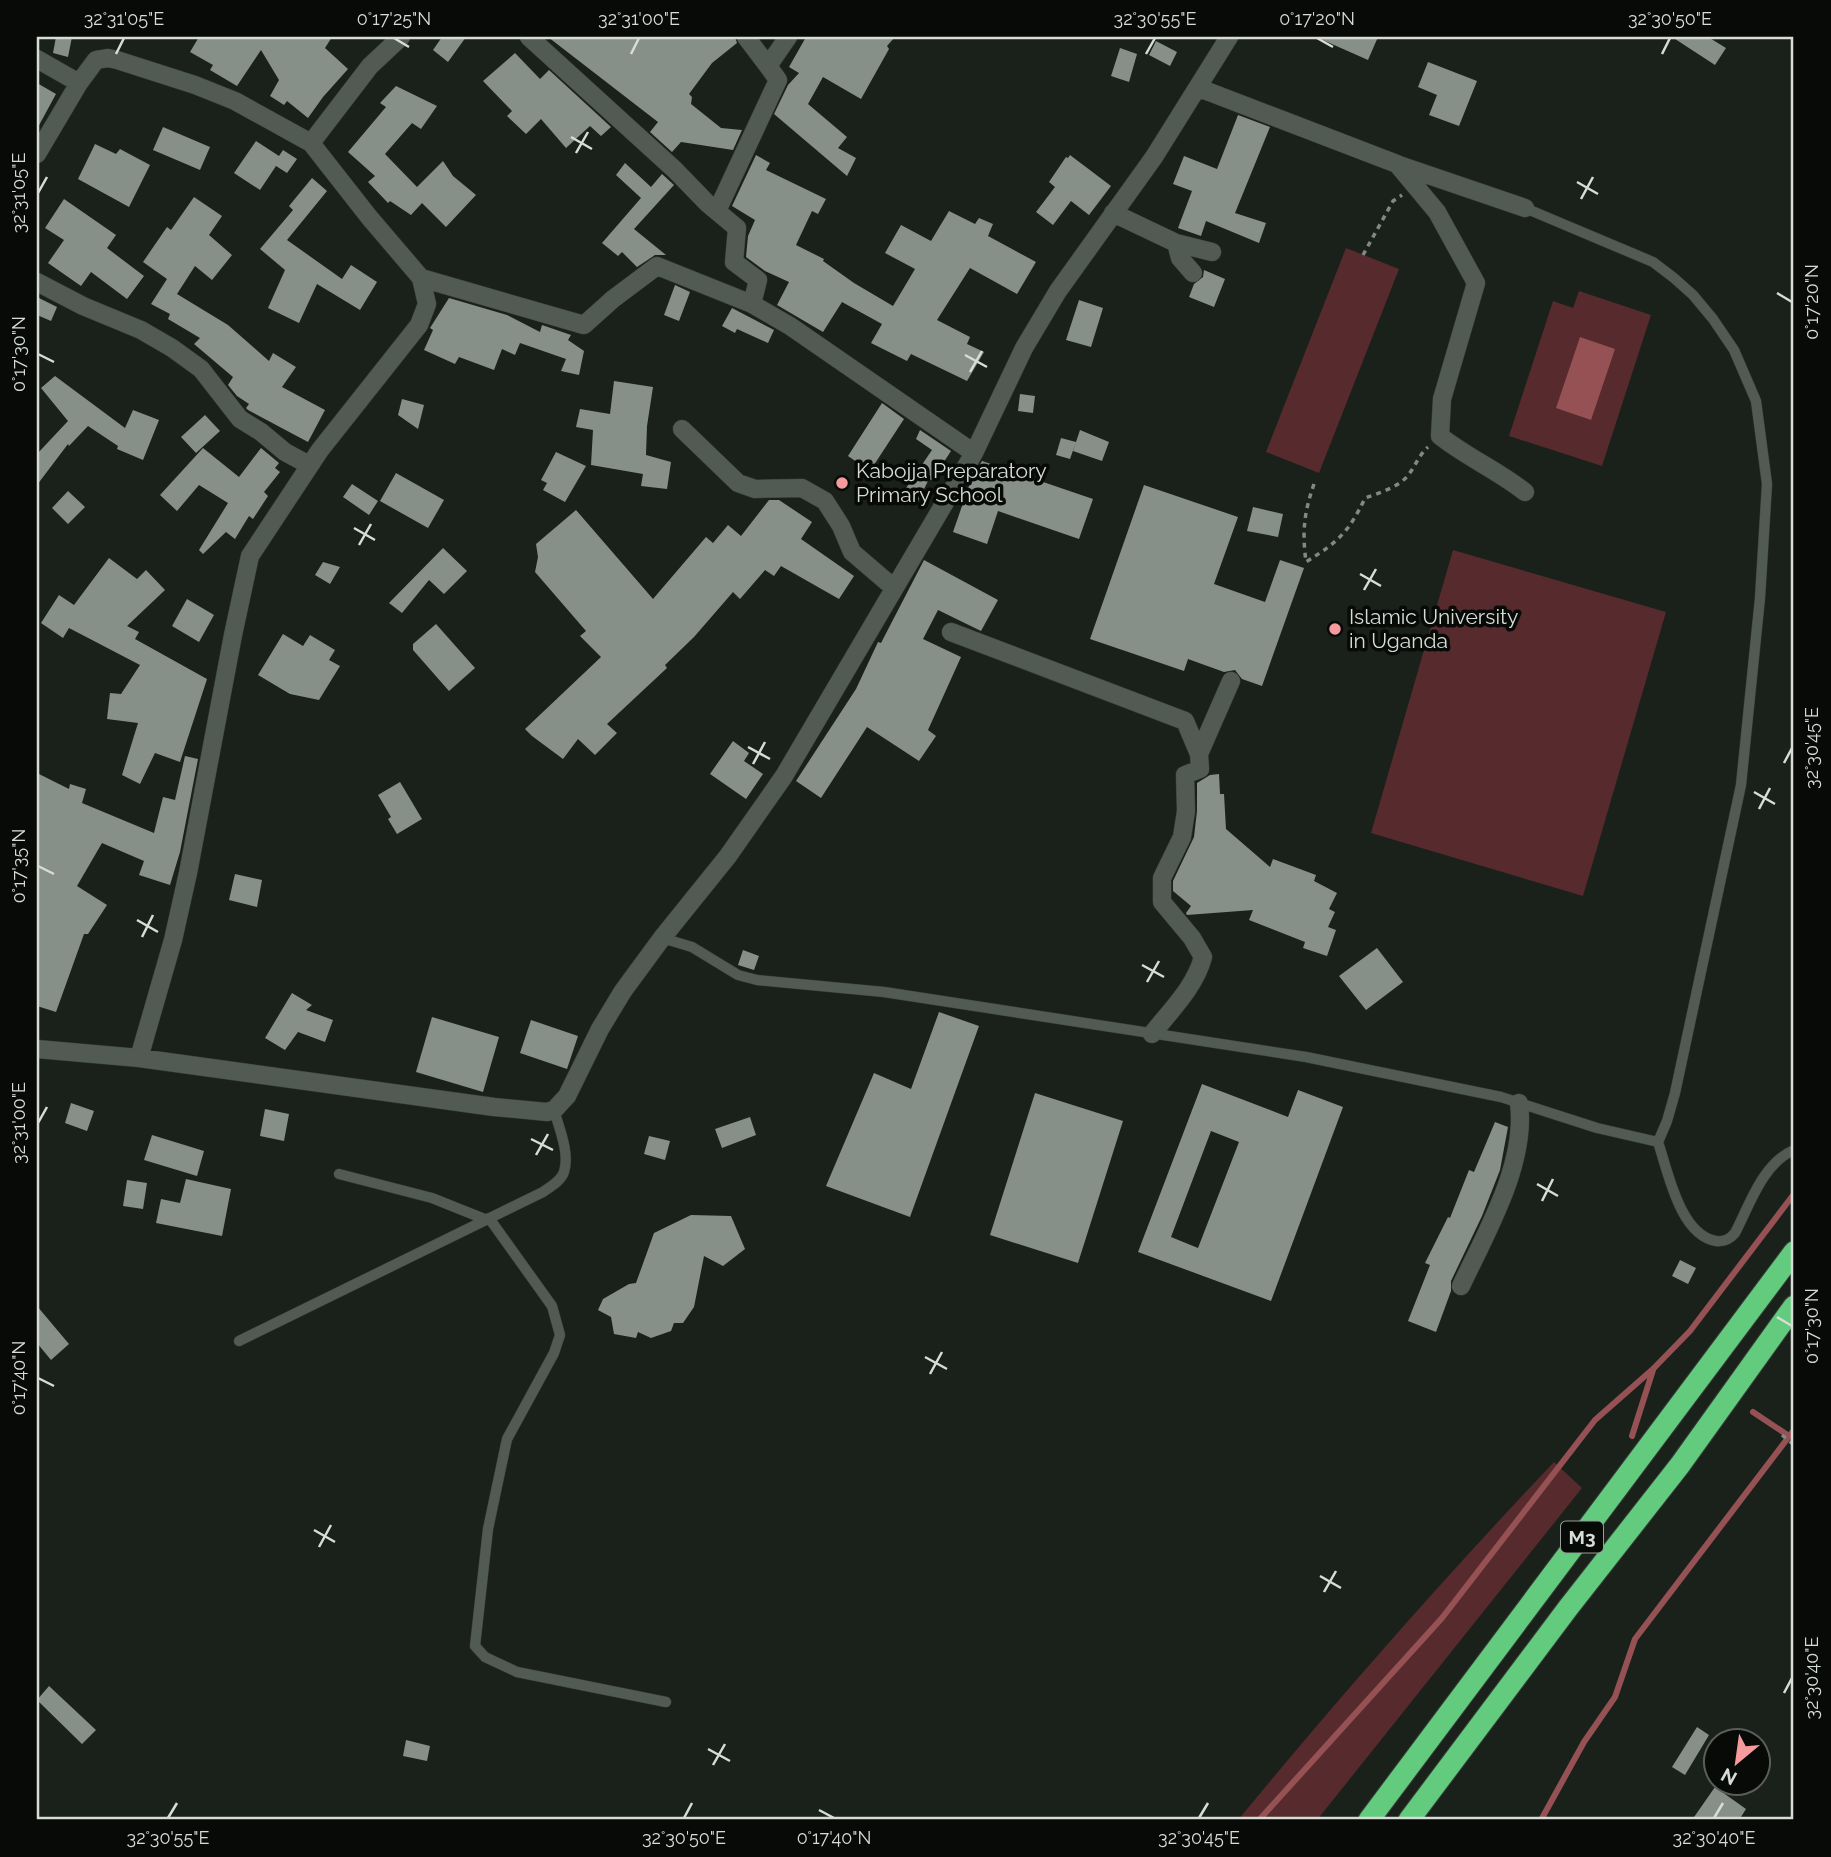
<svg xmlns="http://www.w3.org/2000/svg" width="1831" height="1857" font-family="Raleway,sans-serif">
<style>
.green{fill:#572a2d}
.water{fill:#955154}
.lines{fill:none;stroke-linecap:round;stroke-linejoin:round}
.stream{stroke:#955154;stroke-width:6}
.building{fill:#869088;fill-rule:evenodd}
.lane-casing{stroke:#373d38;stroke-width:11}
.street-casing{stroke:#373d38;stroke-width:19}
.highway-casing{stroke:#373d38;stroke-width:23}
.path{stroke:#828882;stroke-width:3.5;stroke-dasharray:5 5;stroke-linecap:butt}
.lane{stroke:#515a53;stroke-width:10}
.street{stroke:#515a53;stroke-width:18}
.highway{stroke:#63cb7e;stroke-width:21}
.ticks{fill:none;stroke:#d7dcd7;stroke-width:2.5}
.poi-dot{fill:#f59b9d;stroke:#070a07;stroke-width:2.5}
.labels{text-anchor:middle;stroke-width:7;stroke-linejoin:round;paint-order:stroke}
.shield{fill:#070a07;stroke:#999d99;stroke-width:2}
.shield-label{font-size:19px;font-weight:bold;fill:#d7dcd7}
.poi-label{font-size:21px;fill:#d7dcd7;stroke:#070a07;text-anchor:start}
.neatline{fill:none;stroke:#d7dcd7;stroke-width:2.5}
.ticks-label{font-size:18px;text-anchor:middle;fill:#d7dcd7}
</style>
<rect width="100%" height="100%" fill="#1a211b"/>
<!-- green -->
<path class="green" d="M 1346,248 L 1399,269 L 1319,473 L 1266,452 Z
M 1579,291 L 1651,315 L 1602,466 L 1509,436 L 1553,301 L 1573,308 Z
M 1453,550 L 1666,612 L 1583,896 L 1371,833 Z
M 1554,1462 L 1582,1488 L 1317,1820 L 1238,1820 C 1339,1697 1444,1578 1554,1462 Z"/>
<!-- water -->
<path class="water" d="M 1580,337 L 1615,349 L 1591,420 L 1556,408 Z"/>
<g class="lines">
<!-- stream -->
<path class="stream" d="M 1753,1412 L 1789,1436
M 1632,1436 L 1653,1370
M 1259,1820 L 1442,1618 L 1595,1420 L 1653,1369 L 1690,1331 L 1794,1194
M 1541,1820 L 1584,1742 L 1615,1697 L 1635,1639 L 1794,1430"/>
</g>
<!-- building -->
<path class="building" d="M 56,37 L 72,37 L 68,57 L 53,53 Z
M 199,37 L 332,37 L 325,48 L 348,69 L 323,97 L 308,118 L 287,101 L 284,105 L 270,96 L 279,80 L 261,50 L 237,86 L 210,70 L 213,65 L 190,52 Z
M 442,37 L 466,37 L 448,62 L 433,50 Z
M 548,37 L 735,37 L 737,43 L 712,63 L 689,94 L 692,97 L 691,104 L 721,128 L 742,130 L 733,150 L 681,142 L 672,152 L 650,132 L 658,122 Z
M 806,37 L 895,37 L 887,46 L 889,49 L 861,99 L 823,77 L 808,104 L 847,137 L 838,148 L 856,158 L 847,176 L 774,114 L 788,85 L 799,73 L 789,67 Z
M 1316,37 L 1378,37 L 1368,60 Z
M 1672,37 L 1708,37 L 1726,48 L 1715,65 Z
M 1156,41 L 1177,52 L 1170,66 L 1149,55 Z
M 1120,48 L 1137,54 L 1129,82 L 1111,76 Z
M 515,53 L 540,79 L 549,70 L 611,127 L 601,136 L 590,126 L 566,148 L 541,119 L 526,134 L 507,116 L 512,111 L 483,81 Z
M 1428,62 L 1477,81 L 1459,126 L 1429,115 L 1437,95 L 1418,87 Z
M 37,83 L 56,94 L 37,129 Z
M 396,86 L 437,106 L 421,129 L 412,123 L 385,154 L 417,187 L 443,161 L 453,176 L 476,195 L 446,227 L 422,203 L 411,215 L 390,201 L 388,203 L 368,182 L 375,176 L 348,152 L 386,107 L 380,103 Z
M 1238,115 L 1270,127 L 1235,213 L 1266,223 L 1259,243 L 1206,221 L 1201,236 L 1178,228 L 1192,191 L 1173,184 L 1184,156 L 1217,169 Z
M 163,127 L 210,147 L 200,170 L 153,150 Z
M 256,141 L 279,156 L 283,150 L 297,159 L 287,173 L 276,166 L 260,190 L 234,173 Z
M 95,144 L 116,154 L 120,149 L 150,165 L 129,207 L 78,179 Z
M 756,155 L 770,163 L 766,170 L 826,199 L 818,214 L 812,211 L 796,245 L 824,259 L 823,261 L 854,283 L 893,306 L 915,269 L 885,253 L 901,225 L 931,241 L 949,211 L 975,224 L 979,218 L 993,224 L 988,236 L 1036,262 L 1017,294 L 970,268 L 937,320 L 970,337 L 967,344 L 984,352 L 967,381 L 911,354 L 907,361 L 871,343 L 882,324 L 842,302 L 823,332 L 777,305 L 789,282 L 765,271 L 746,257 L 748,236 L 755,220 L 732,206 Z
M 1070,155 L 1111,186 L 1089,215 L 1071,201 L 1053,225 L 1036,212 L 1055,187 L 1049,182 L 1066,157 L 1068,158 Z
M 625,163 L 651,187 L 662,174 L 674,185 L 634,229 L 666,255 L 655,255 L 637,267 L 622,252 L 618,256 L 602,243 L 641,198 L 616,175 Z
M 312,178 L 327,191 L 287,240 L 342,279 L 351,265 L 377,282 L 360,310 L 317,284 L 299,323 L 268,308 L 285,270 L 260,249 L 293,210 L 289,206 Z
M 194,197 L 222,216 L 209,235 L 232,255 L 212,280 L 195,266 L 177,294 L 228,325 L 269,361 L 273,353 L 296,367 L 282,387 L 325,410 L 308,442 L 248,410 L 246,408 L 249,404 L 237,396 L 228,385 L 233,377 L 194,344 L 200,338 L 168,319 L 170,314 L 151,304 L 167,279 L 143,262 L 167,227 L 171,230 Z
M 64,199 L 116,235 L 107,248 L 144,276 L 127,299 L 91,272 L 81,286 L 48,263 L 64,240 L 45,228 Z
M 1204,270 L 1225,279 L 1214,307 L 1189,297 L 1194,284 L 1203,277 Z
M 675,285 L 690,292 L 679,321 L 664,315 Z
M 37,297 L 57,307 L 51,321 L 37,315 Z
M 449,298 L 507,315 L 540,332 L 542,325 L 571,335 L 568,340 L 584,351 L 579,375 L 561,371 L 566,359 L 520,343 L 515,355 L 502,349 L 494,370 L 459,357 L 455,364 L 424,350 L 433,330 L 430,328 Z
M 1079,300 L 1103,308 L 1091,347 L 1066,340 Z
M 732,308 L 774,330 L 768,343 L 737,329 L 735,333 L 722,326 Z
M 55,376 L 125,428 L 133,410 L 159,420 L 143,460 L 117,449 L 118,446 L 88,426 L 69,446 L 68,444 L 37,485 L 37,454 L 68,421 L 41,388 Z
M 614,381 L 653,387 L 647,426 L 646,455 L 671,462 L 667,489 L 641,486 L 643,474 L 591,465 L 593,430 L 576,427 L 580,409 L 610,414 Z
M 1020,394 L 1035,396 L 1033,413 L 1018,411 Z
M 402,399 L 424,405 L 418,429 L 398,415 Z
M 882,403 L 904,419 L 870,471 L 848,456 Z
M 205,415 L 220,431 L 196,453 L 181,437 Z
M 920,430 L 951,451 L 932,480 L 929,479 L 918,501 L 902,494 L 932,450 L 916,439 Z
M 1080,430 L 1109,442 L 1102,461 L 1073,451 Z
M 1061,438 L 1076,442 L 1070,459 L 1056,455 Z
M 203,448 L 239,477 L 261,448 L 279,463 L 275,468 L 280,472 L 264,492 L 268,496 L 253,519 L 249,516 L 235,539 L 226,532 L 203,554 L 199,550 L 228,503 L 199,485 L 177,511 L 160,495 Z
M 556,452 L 586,466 L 565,502 L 543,490 L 547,483 L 541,480 Z
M 982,461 L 1093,499 L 1079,539 L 998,511 L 987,544 L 953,532 L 970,483 Z
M 396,473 L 444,500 L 428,528 L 380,501 Z
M 352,484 L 378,501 L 369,515 L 343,497 Z
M 1144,485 L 1238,517 L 1214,584 L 1265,602 L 1280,560 L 1304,568 L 1262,686 L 1242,679 L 1235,670 L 1224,672 L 1188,659 L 1184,671 L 1090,639 Z
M 68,491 L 85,507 L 68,524 L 52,508 Z
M 769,500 L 779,500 L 812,522 L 801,539 L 854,576 L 839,599 L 781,566 L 774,576 L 765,570 L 740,599 L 733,592 L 694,637 L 665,665 L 667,668 L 607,724 L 617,733 L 595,755 L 578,739 L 563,759 L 532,736 L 525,729 L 601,657 L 580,636 L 586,631 L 535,572 L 538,557 L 536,544 L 576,510 L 653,599 L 706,537 L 713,543 L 728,525 L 741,536 Z
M 1253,507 L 1283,514 L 1278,537 L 1247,531 Z
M 443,548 L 467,571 L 444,594 L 429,580 L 402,613 L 389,603 Z
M 109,558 L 137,579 L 146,570 L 165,590 L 127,626 L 139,632 L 135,639 L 207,679 L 180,762 L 155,753 L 140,784 L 122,775 L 138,723 L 107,719 L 110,693 L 121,694 L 140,665 L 69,628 L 63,638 L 41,623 L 59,595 L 74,605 Z
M 924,560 L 998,600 L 981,631 L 938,610 L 923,639 L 961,657 L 928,730 L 936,736 L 919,761 L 867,727 L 821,798 L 796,781 L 856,689 L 878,642 L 881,643 Z
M 323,562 L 340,567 L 330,584 L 315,575 Z
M 187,599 L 214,615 L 199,642 L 172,626 Z
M 436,624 L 475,668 L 449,691 L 413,650 L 413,644 Z
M 283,634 L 303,646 L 310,635 L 335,650 L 329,660 L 340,666 L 319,700 L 290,694 L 258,675 Z
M 733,741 L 749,753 L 744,761 L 763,774 L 746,799 L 710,774 Z
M 185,756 L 198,759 L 180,852 L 170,885 L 139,875 L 144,861 L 102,843 L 77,886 L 107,905 L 88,934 L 84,934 L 56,1012 L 37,1006 L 37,773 L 69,789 L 70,784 L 86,789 L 82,803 L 154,833 L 163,797 L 175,800 Z
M 1219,774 L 1220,794 L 1224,794 L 1226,829 L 1270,867 L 1273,859 L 1316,875 L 1314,881 L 1337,893 L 1329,909 L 1335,912 L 1328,927 L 1336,930 L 1327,956 L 1303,948 L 1305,942 L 1249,920 L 1253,910 L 1187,915 L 1186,913 L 1191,906 L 1173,891 L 1173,881 L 1194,837 L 1197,811 L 1197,783 L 1210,775 Z
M 400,782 L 422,819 L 397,834 L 388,819 L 391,817 L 378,795 Z
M 235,874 L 262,880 L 257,907 L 229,900 Z
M 1377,948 L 1403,982 L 1366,1010 L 1339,976 Z
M 743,950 L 759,956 L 754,970 L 738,965 Z
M 292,993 L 312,1005 L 306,1010 L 333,1020 L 325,1042 L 298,1032 L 285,1050 L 265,1038 Z
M 939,1012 L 979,1026 L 910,1217 L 826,1186 L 874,1073 L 911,1089 Z
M 432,1017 L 499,1037 L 483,1092 L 416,1072 Z
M 531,1020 L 578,1036 L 567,1069 L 520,1053 Z
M 1202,1084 L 1288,1117 L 1298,1090 L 1343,1107 L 1271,1301 L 1138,1252 ZM 1211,1131 L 1239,1142 L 1198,1248 L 1171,1237 Z
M 1035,1093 L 1123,1121 L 1078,1263 L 990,1235 Z
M 71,1103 L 94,1111 L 87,1131 L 65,1123 Z
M 265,1109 L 289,1114 L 284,1141 L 260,1136 Z
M 750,1117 L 756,1135 L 722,1148 L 715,1129 Z
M 1495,1122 L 1508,1127 L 1500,1170 L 1482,1216 L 1451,1281 L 1451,1291 L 1436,1332 L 1408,1321 L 1430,1265 L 1425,1263 L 1448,1217 L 1450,1218 L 1469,1170 L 1474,1172 Z
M 152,1135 L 204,1151 L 197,1176 L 144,1160 Z
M 649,1136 L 670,1141 L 665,1160 L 644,1154 Z
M 186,1179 L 231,1189 L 222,1236 L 156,1223 L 161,1199 L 180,1203 Z
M 127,1180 L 147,1183 L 143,1209 L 123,1206 Z
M 691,1215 L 731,1216 L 745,1249 L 723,1266 L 704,1256 L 694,1307 L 683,1323 L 674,1323 L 671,1331 L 651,1338 L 638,1332 L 636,1338 L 614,1334 L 611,1317 L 598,1310 L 603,1299 L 629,1284 L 636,1283 L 654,1233 Z
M 1680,1260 L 1696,1268 L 1688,1284 L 1672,1276 Z
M 37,1306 L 69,1344 L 51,1360 L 37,1343 Z
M 49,1686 L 96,1730 L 82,1744 L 37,1700 Z
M 1697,1727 L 1709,1735 L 1685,1775 L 1672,1767 Z
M 406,1740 L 430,1746 L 427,1761 L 403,1756 Z
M 1715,1787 L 1746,1809 L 1739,1820 L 1692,1820 Z"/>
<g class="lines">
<!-- lane casing -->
<g class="lane-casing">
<path id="lane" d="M 1525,208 L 1653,262 L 1674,278 L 1693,295 L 1713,319 L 1734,350 L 1756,401 L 1767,484 L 1760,598 L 1741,785 L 1675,1093 L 1667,1121 L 1658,1142 C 1668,1172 1680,1235 1716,1241 C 1725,1242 1730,1239 1735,1233 C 1750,1204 1763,1163 1794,1150
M 662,938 L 692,947 L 738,975 L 757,980 L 884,992 L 1306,1057 L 1501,1097 L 1597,1128 L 1658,1142
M 339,1174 L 432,1198 L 487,1220
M 489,1218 L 552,1306 L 560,1335 L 554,1353 L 507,1439 L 488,1529 L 475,1646 L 485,1657 L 517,1672 L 666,1702
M 239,1341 L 543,1192 C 550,1187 561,1181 564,1172 C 570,1153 559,1128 554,1110"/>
</g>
<!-- street casing -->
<g class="street-casing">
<path id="street" d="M 529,37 L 675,170 L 707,203 L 737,228 L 734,262 L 758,280 L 752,304 L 790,326 L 974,453
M 746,37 L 768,66
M 37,59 L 79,83
M 1199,88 L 1397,164 L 1437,212 L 1476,283 L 1442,399 L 1440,436 C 1468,458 1497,470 1525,492
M 311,143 L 370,66 L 401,37
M 37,154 L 79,83 L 96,60 L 108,58 L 117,60 L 195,85 L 235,101 L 311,143 L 369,217 L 421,278 L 427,304 L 419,325 L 320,450 L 250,556 L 233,635 L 188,873 L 173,940 L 139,1058
M 1399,165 L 1525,208
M 717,211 L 778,80 L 768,66 L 788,37
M 1113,213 L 1176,243 L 1212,252
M 1176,243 L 1180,258 L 1193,273
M 421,278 L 584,325 L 613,299 L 657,266 L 752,304
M 37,282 L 83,306 L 141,330 L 172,348 L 201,369 L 240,419 L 261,432 L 285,452 L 309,465
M 682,429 L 738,483 L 755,489 L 802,488 L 825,501 L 841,526 L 852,552 L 894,588
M 951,632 L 1185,721 L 1199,754
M 1152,1034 C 1171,1010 1195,987 1203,957 L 1192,938 L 1162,902 L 1162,878 L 1182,837 L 1186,811 L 1185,775 L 1200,769 L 1199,754 L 1231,681
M 37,1049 L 139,1058 L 494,1107 L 547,1112 L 554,1110 L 567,1096 L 600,1029 L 623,991 L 662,938 L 728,856 L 784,776 L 974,453 L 1024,348 L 1058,291 L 1154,157 L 1229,37
M 1461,1286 C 1486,1233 1527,1163 1519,1103"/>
</g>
<!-- highway casing -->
<g class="highway-casing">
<path id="highway" d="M 1369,1820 L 1794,1252
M 1409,1820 L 1568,1608 L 1680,1465 L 1794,1306"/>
</g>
<!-- path -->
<path class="path" d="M 1363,255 L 1393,201 L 1402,195
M 1314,484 C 1304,513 1302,531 1306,562 C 1338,542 1349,532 1365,498 C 1379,493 1400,487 1409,474 C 1416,465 1419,455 1428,447
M 1782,1435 L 1794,1445"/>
<!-- lane -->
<use href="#lane" class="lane"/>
<!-- street -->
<use href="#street" class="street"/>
<!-- highway -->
<use href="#highway" class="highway"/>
</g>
<!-- ticks -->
<path class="ticks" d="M 394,38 L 409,47M 1317,38 L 1333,47M 116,54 L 124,38M 631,54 L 639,38M 1146,54 L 1155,38M 1662,54 L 1670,38M 571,137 L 592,149M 576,153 L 588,132M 1577,182 L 1598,194M 38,193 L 47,177M 1581,199 L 1593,177M 1777,293 L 1792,302M 38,354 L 54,362M 965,355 L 987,367M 970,372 L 982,351M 354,528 L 375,540M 359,545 L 371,524M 1360,574 L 1381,586M 1364,590 L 1376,569M 748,747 L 770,759M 1784,763 L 1792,748M 753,764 L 765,742M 1754,792 L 1775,804M 1759,809 L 1770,788M 38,866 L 54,874M 137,920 L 158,932M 142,937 L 153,915M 1142,965 L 1164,977M 1147,982 L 1159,961M 38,1123 L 47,1107M 531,1139 L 553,1150M 536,1155 L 548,1134M 1537,1184 L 1558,1196M 1542,1201 L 1553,1179M 1777,1317 L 1792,1326M 925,1357 L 947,1369M 930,1374 L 942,1352M 38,1378 L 54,1386M 314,1530 L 335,1542M 319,1547 L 331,1525M 1320,1576 L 1341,1588M 1324,1592 L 1336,1571M 1784,1693 L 1792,1678M 708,1749 L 730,1761M 713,1765 L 725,1744M 819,1810 L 834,1818M 168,1818 L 177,1803M 684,1818 L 692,1803M 1199,1818 L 1208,1803M 1714,1818 L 1723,1803"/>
<!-- markers -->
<g class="poi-dot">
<circle cx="842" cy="483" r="7"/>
<circle cx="1335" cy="629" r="7"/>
</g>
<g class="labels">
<!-- shield labels -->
<rect class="shield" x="1561" y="1521.5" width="42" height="31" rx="5"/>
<g class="shield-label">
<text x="1582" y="1544">M3</text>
</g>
<!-- poi labels -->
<g class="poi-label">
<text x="856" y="478">Kabojja Preparatory<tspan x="856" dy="24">Primary School</tspan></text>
<text x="1349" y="624">Islamic University<tspan x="1349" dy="24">in Uganda</tspan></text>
</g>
</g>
<!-- border -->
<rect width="1831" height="1857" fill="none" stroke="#070a07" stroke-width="77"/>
<!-- north arrow -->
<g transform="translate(1737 1762) rotate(209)"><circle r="33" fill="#070a07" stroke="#5a5e5a" stroke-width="2"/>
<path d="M0-5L12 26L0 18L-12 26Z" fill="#f59b9d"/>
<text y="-10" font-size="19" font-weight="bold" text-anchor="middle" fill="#d7dcd7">N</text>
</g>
<rect x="38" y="38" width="1754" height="1780" class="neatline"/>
<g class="ticks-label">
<text x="124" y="25">32°31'05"E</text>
<text x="394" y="25">0°17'25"N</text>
<text x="639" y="25">32°31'00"E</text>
<text x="1155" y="25">32°30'55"E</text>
<text x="1317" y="25">0°17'20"N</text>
<text x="1670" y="25">32°30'50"E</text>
<text transform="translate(19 193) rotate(-90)" y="6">32°31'05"E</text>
<text transform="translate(1812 302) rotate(-90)" y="6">0°17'20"N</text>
<text transform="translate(19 354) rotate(-90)" y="6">0°17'30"N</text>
<text transform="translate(1812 748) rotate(-90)" y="6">32°30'45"E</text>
<text transform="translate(19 866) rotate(-90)" y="6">0°17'35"N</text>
<text transform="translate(19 1123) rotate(-90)" y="6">32°31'00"E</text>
<text transform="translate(1812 1326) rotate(-90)" y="6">0°17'30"N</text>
<text transform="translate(19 1378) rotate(-90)" y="6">0°17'40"N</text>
<text transform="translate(1812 1678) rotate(-90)" y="6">32°30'40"E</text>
<text x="168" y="1844">32°30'55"E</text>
<text x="684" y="1844">32°30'50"E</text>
<text x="834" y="1844">0°17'40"N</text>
<text x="1199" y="1844">32°30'45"E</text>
<text x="1714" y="1844">32°30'40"E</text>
</g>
</svg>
